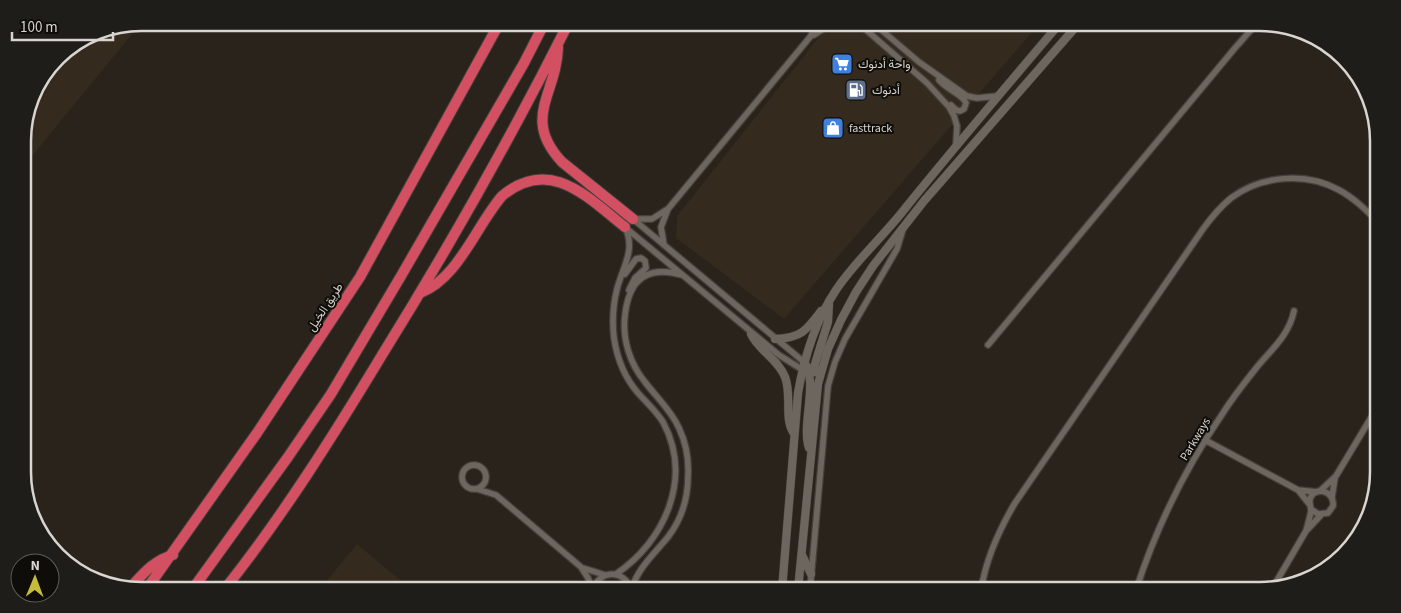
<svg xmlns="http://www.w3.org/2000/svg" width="1401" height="613" font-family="'Source Sans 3',Vazirmatn,sans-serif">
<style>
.built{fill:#342a1e}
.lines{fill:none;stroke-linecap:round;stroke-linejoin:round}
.street-casing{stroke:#45403a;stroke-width:8}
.secondary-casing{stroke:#45403a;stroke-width:9}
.highway-casing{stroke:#45403a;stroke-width:12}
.street{stroke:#6d665e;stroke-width:5.5}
.secondary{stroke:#6d665e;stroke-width:8}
.highway{stroke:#d35062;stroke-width:10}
.labels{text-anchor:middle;stroke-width:4;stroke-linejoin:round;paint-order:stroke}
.poi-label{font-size:12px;fill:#d8d4cf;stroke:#0f0d09;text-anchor:start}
.street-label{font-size:12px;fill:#d8d4cf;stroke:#0f0d09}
.rim{fill:none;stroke:#d8d4cf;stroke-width:2.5}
</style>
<rect width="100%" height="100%" fill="#29231b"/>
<!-- built -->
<path class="built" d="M 141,23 L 23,167 L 23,133 L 35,89 L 63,52 L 96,31 Z
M 830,23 L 1040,23 L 784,319 L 676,238 L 677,216 Z
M 357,544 L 412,590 L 319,590 Z"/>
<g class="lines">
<!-- street casing -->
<g class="street-casing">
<path id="street" d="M 857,22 L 927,83 L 949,107 L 954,116 L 957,126 L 956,145
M 872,22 L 919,62 L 967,96 L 977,98 L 998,96
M 814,35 L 834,22
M 939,80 C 946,89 963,95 966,103 L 964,109 L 960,111 L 956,110 L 951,105
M 633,219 L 804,362
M 633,219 L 652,219 L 666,210
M 626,228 L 779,355 L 806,372 L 820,374
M 664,245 L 661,227 L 668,209 L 810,37 L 819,22
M 625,274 L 636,259 L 641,258 L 645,261 L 646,268 L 635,278 L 629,290
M 988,345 L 1235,48 L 1258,22
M 1205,440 L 1298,490 L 1310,505
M462 477a12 12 0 1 1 24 0a12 12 0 1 1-24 0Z
M 477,489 L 496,495 L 581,567 L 588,578 L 593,590
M 1298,490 L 1317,492
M 1320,491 L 1336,476 L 1378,406
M 1332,497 L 1335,478
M 1306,531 C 1308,524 1310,517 1311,511 C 1311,507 1309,503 1310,499 C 1315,485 1335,491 1333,506 L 1328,513 L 1318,514 L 1311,509
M 583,568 L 605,575
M 616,574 C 665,541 693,478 663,422 C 656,411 647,403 638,393 C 625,378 617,358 614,338 C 612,321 613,305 617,289 C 623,266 636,250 625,227
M 1272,589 L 1306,531 L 1321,515
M 593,590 C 599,569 625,569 631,590
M 631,590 C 638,568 654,554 668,537 C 681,520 688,498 688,476 C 689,460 686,443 679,428 C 671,410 657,398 645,382 C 630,364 622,339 625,315 C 626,305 629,294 634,286 C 646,269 665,270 682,275
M 810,590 L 828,386 L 835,362 L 845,339 L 897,249 L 903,229
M 981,590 C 986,559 999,530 1015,503 L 1203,229 C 1211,218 1220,207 1231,198 C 1262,175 1306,172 1339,190 C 1354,198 1366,210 1378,222
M 1136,590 C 1156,528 1186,467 1223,413 C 1233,397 1245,382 1257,367 C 1272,349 1289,335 1294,311"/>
</g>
<!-- secondary casing -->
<g class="secondary-casing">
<path id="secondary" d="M 751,334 C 759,351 778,359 785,377 C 792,394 784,418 793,432
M 775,339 C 801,338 806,331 821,311
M 804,362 C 819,381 801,424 809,448
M 822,369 L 818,371 L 814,367 L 828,322 L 829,304
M 802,555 L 811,574
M 782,590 L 798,393 C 804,358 816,320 836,290 C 856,260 885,235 907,206 C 957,144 1009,83 1061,22
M 798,590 L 818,384 L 828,349 L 841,320 L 856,292 L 873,266 L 924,201 L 1080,22"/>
</g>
<!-- highway casing -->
<g class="highway-casing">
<path id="highway" d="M 558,47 C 557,94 521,118 562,162 L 633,219
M 420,293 C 458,279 476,226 502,196 C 550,156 587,197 625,227
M 130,588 C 143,574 154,560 173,555
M 146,590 L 257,433 L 360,277 L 500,22
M 192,590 L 288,457 L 331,394 L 401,276 L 524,63 L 545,22
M 224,590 C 283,516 333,436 382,355 C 449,247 512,136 569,22"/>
</g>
<!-- street -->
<use href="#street" class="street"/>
<!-- secondary -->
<use href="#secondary" class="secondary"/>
<!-- highway -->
<use href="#highway" class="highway"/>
</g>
<!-- icons -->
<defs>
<g id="supermarket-square" transform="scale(1.125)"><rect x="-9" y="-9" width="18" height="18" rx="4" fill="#3f7fe0" stroke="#0f0d09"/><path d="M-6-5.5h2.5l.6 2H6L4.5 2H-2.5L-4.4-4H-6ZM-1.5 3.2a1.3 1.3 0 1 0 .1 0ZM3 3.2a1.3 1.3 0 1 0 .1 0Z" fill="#fff"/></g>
<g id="fuel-square" transform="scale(1.125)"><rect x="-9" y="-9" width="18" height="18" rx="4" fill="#5c6f8a" stroke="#0f0d09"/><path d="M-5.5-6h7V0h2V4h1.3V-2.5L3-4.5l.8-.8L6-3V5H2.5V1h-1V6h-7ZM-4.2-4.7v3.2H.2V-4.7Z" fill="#fff"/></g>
<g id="shop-square" transform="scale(1.125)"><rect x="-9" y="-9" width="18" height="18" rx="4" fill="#3f7fe0" stroke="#0f0d09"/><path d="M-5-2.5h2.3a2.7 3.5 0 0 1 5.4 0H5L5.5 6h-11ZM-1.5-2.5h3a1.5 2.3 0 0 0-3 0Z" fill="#fff"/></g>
</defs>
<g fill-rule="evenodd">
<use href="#supermarket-square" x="842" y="64"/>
<use href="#fuel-square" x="856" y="90"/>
<use href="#shop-square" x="833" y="128"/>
</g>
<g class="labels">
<!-- poi labels -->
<g class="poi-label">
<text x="858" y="68">واحة أدنوك</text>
<text x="872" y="94">أدنوك</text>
<text x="849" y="132">fasttrack</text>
</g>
<!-- street labels -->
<g class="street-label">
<text transform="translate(325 307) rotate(-57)" y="4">طريق الخيل</text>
<text transform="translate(1195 439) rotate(-59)" y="4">Parkways</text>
</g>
</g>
<!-- crop -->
<path d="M0 0H1401V613H0ZM141 31H1260A110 110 0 0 1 1370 141V472A110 110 0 0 1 1260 582H141A110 110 0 0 1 31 472V141A110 110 0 0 1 141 31Z" fill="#1f1d19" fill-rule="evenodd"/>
<path class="rim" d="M141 31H1260A110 110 0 0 1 1370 141V472A110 110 0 0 1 1260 582H141A110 110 0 0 1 31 472V141A110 110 0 0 1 141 31Z"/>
<!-- north arrow -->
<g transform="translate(35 578) rotate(1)"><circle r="24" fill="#0f0d09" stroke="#5f5d58"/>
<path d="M0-4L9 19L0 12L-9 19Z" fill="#c6bc3c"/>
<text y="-8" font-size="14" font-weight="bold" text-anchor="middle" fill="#d8d4cf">N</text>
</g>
<!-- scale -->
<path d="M12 32v8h101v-8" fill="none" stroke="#d8d4cf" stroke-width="2.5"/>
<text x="20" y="32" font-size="15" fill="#d8d4cf" stroke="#0f0d09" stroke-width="4" paint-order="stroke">100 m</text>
</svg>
